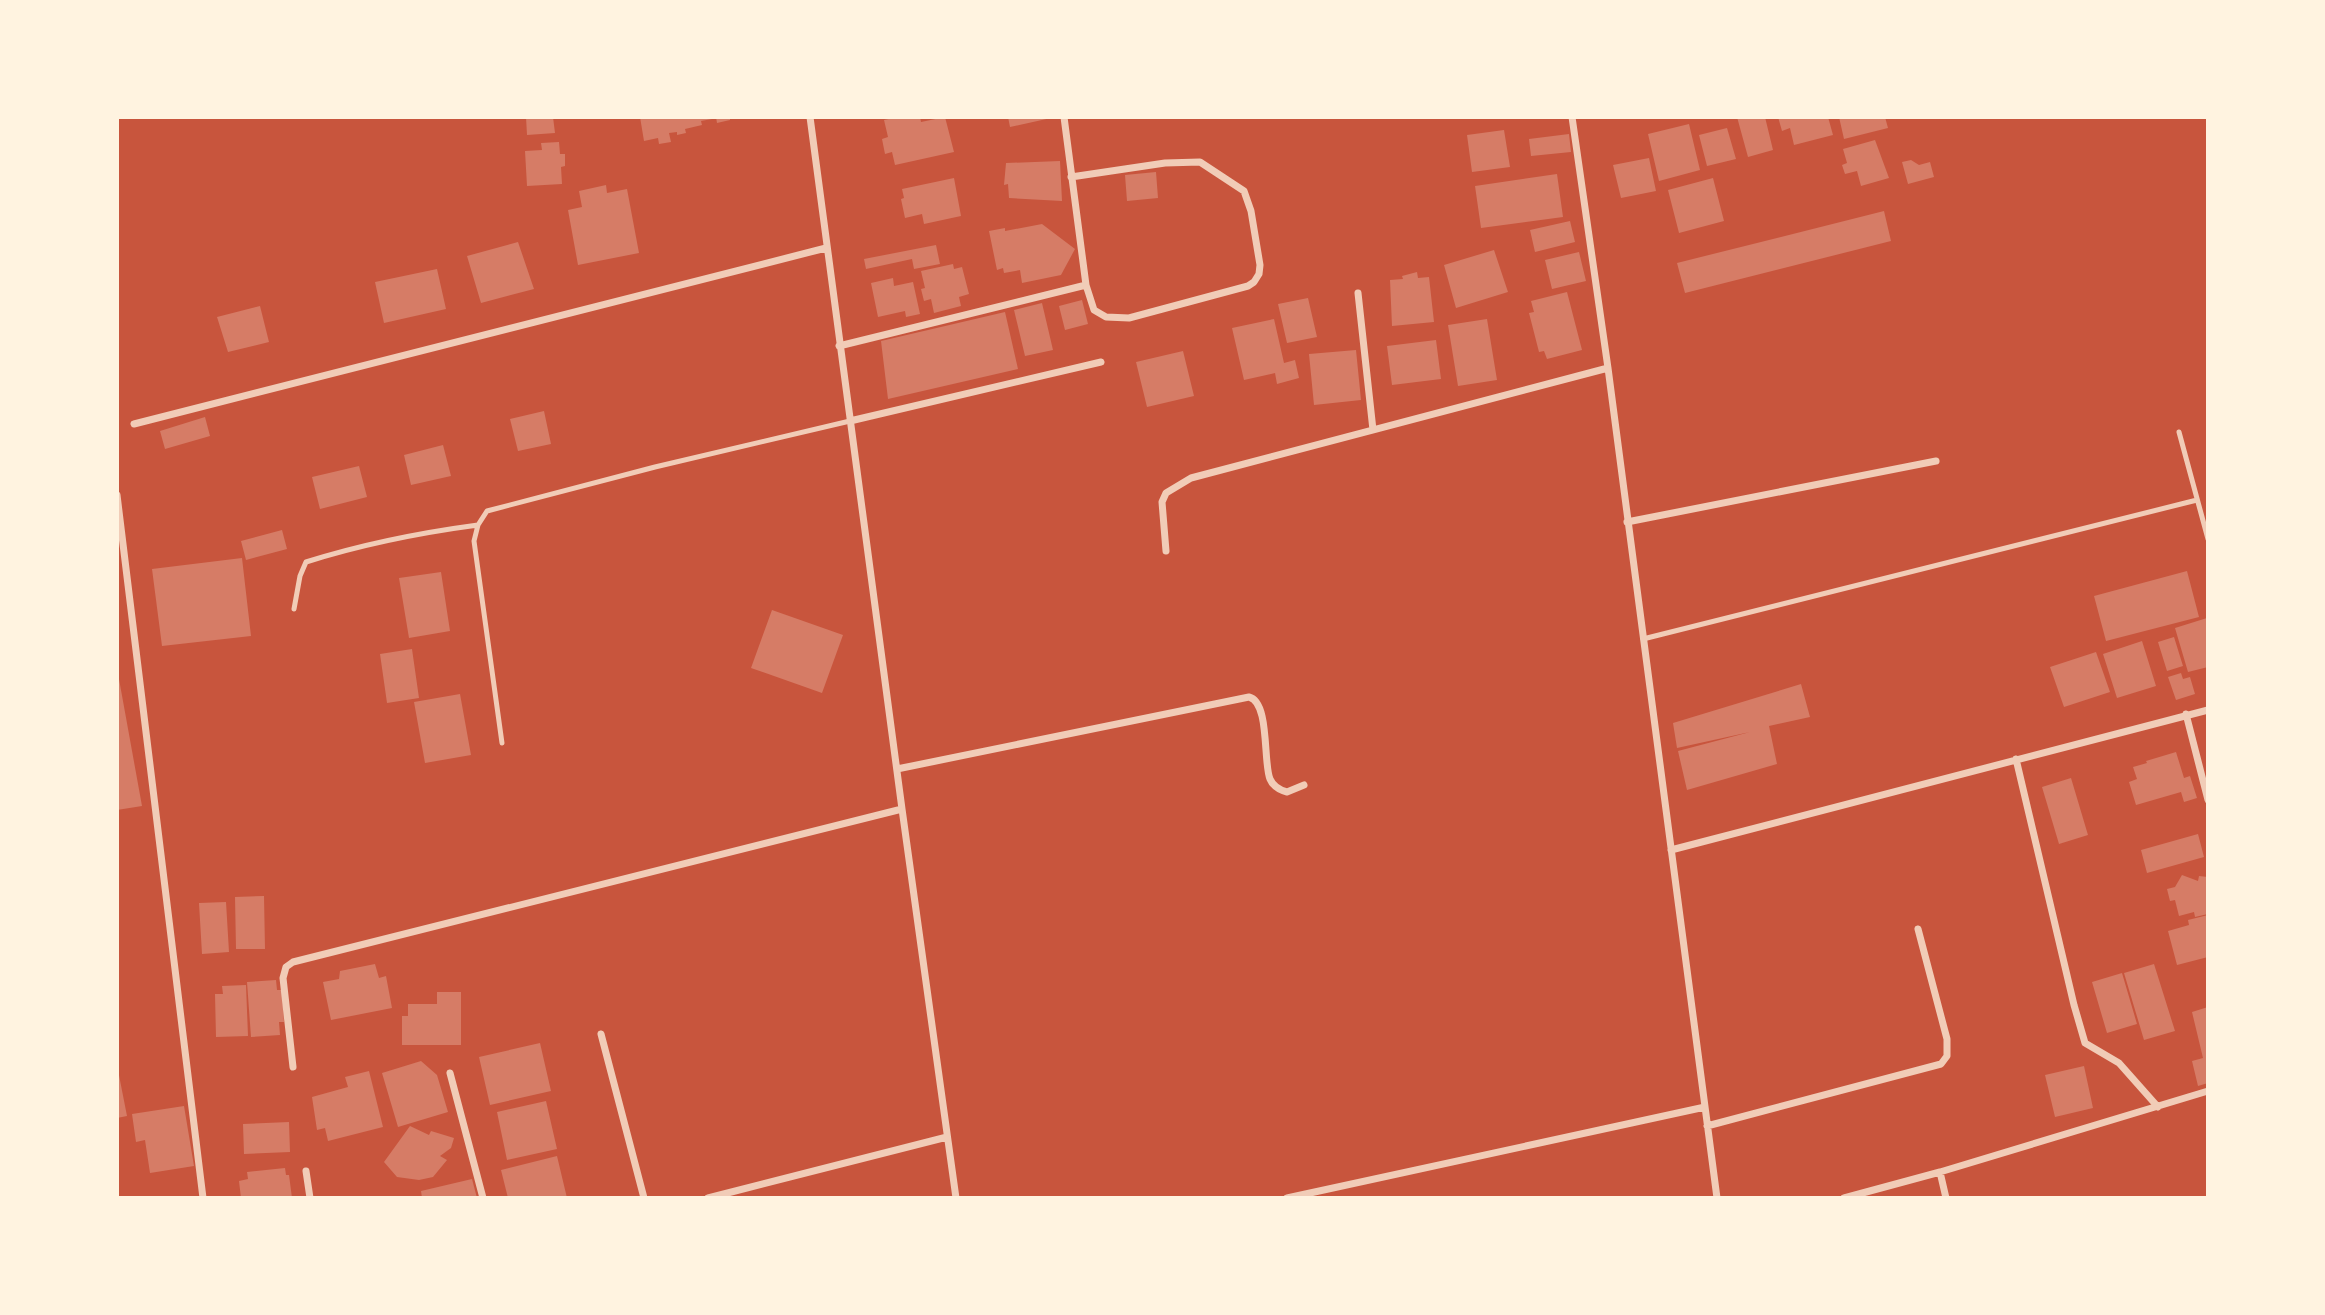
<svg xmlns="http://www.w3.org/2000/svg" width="2325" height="1315" font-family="Commissioner,sans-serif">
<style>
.building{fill:#d67c66}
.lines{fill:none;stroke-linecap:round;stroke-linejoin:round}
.service{stroke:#f1ccb7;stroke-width:5}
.minor{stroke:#f1ccb7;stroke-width:7}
</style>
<rect width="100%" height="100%" fill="#c8553d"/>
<!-- building -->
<path class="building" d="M 526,117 L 553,117 L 555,133 L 527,135 Z
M 640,117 L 711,117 L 712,119 L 701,121 L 702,125 L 685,129 L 686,133 L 677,135 L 677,132 L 669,133 L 671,142 L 659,144 L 658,138 L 644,141 Z
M 716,117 L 730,117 L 730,120 L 717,123 Z
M 898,117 L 920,117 L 921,122 L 945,117 L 954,152 L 895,165 L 892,152 L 885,154 L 882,139 L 888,137 L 884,120 Z
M 1008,117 L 1051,117 L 1051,118 L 1010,127 Z
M 1737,117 L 1765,117 L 1773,150 L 1748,157 Z
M 1778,117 L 1828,117 L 1833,135 L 1794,145 L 1790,128 L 1782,131 Z
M 1839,117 L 1885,117 L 1888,128 L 1844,139 Z
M 1689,124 L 1700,170 L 1659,181 L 1648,134 Z
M 1727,128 L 1736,159 L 1707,166 L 1699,135 Z
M 1504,130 L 1510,167 L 1472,172 L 1467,135 Z
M 1569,134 L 1571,152 L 1531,156 L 1529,139 Z
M 1875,140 L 1889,178 L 1861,186 L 1857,171 L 1845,174 L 1842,165 L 1847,163 L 1843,149 Z
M 559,142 L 560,154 L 565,154 L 565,166 L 561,167 L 562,184 L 527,186 L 525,151 L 542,150 L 541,143 Z
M 1649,158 L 1656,191 L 1621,198 L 1613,165 Z
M 1911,160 L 1919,165 L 1930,162 L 1934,177 L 1908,184 L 1902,162 Z
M 1060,161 L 1062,201 L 1009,198 L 1008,184 L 1004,185 L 1006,163 Z
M 1156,172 L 1158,198 L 1127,201 L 1125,175 Z
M 1557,174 L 1563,217 L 1481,228 L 1475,186 Z
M 954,178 L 961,216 L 924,224 L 922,214 L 905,218 L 901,199 L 904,198 L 902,189 Z
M 1713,178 L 1724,221 L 1679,233 L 1668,190 Z
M 606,185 L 607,193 L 627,189 L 639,253 L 578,265 L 568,210 L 582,207 L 579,191 Z
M 1884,211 L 1891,241 L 1685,293 L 1677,263 Z
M 1570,221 L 1575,242 L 1535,252 L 1530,230 Z
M 1042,224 L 1075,249 L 1061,275 L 1022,283 L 1020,270 L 1004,273 L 1003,268 L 997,270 L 989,231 L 1005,228 L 1005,231 Z
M 518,242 L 534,289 L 481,303 L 467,256 Z
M 936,245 L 940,264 L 914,269 L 912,259 L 866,269 L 864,259 Z
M 1494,250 L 1508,292 L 1456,308 L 1444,265 Z
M 1579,252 L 1586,281 L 1552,289 L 1545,260 Z
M 953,264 L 954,269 L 962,267 L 969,294 L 959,297 L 961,306 L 934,313 L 931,299 L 924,301 L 921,289 L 925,288 L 921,271 Z
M 437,269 L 446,309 L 384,323 L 375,282 Z
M 1417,272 L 1418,278 L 1429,277 L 1434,322 L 1392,326 L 1390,280 L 1403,279 L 1402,276 Z
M 893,278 L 894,286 L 913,282 L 920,314 L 906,317 L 905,311 L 878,317 L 871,283 Z
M 1567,292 L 1582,350 L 1547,359 L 1544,351 L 1539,352 L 1529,313 L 1534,312 L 1531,301 Z
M 1308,298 L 1317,337 L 1287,343 L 1278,304 Z
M 1082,300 L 1088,324 L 1065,330 L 1059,306 Z
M 1042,303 L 1053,350 L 1025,356 L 1014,310 Z
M 260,306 L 269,342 L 228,352 L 217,317 Z
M 1005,312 L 1018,369 L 888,399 L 881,341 Z
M 1274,319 L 1284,363 L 1295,360 L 1299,378 L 1277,384 L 1275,373 L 1244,380 L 1232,328 Z
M 1487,319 L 1497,380 L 1458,386 L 1448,325 Z
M 1436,340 L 1441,379 L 1392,385 L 1387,346 Z
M 1356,350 L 1361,400 L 1314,405 L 1309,354 Z
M 1183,351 L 1194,396 L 1147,407 L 1136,362 Z
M 544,411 L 551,444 L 518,451 L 510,419 Z
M 205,417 L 210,436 L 165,449 L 160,431 Z
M 443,445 L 451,476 L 411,485 L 404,455 Z
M 359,466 L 367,497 L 320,509 L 312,477 Z
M 282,530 L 287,549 L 246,560 L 241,541 Z
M 242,558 L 251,636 L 162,646 L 152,569 Z
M 2187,571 L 2199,617 L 2106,641 L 2094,596 Z
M 441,572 L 450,631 L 409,638 L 399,578 Z
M 772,610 L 843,635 L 822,693 L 751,668 Z
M 2207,618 L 2208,667 L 2188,672 L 2175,628 Z
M 2174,637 L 2183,666 L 2167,671 L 2158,642 Z
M 2142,641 L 2156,686 L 2117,698 L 2103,654 Z
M 412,649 L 419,698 L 387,703 L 380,654 Z
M 2096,652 L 2110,692 L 2064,707 L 2050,667 Z
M 117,668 L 142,806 L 117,810 Z
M 2181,673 L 2183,679 L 2190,677 L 2195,694 L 2176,700 L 2168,677 Z
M 1801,684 L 1810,717 L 1769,726 L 1777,764 L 1687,790 L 1678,751 L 1750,732 L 1677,748 L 1673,723 Z
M 460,694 L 471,755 L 425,763 L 414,702 Z
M 2176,752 L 2184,778 L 2190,776 L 2197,798 L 2184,802 L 2181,792 L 2136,805 L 2129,782 L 2137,779 L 2133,767 L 2147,763 L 2146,761 Z
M 2071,778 L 2088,835 L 2059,844 L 2042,787 Z
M 2198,834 L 2204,857 L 2147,873 L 2141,850 Z
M 2182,875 L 2198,881 L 2199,876 L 2208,877 L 2208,914 L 2195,917 L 2194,912 L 2179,916 L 2175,900 L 2170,901 L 2167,889 L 2175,887 Z
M 264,896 L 265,949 L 236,949 L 235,897 Z
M 226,902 L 229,952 L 202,954 L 199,903 Z
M 2208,915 L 2208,957 L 2177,965 L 2168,931 L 2189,925 L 2188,920 Z
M 375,964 L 379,978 L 386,976 L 392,1008 L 331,1020 L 323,982 L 339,979 L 340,971 Z
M 2154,964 L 2175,1031 L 2144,1040 L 2124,973 Z
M 2122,973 L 2137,1024 L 2107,1033 L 2092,982 Z
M 276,980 L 277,990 L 282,990 L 284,1022 L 279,1022 L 280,1035 L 251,1037 L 247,982 Z
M 246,985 L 248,1036 L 216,1037 L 215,994 L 223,994 L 222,986 Z
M 437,992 L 461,992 L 461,1045 L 402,1045 L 402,1016 L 408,1016 L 408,1004 L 437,1004 Z
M 2208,1007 L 2208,1083 L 2198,1086 L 2192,1061 L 2203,1058 L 2192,1012 Z
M 540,1043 L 551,1091 L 490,1105 L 479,1057 Z
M 421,1061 L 437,1075 L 448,1112 L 398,1127 L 382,1073 Z
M 117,1065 L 127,1116 L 117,1118 Z
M 2084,1066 L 2093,1108 L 2055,1117 L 2045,1075 Z
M 369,1071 L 383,1127 L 328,1141 L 325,1128 L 317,1130 L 312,1097 L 348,1087 L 345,1077 Z
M 546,1101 L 557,1149 L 507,1160 L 497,1112 Z
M 184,1106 L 194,1166 L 150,1173 L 145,1140 L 136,1142 L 132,1114 Z
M 289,1122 L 290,1152 L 244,1154 L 243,1124 Z
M 410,1126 L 429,1135 L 431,1131 L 454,1138 L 451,1148 L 440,1156 L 447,1160 L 433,1177 L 419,1180 L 397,1177 L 384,1162 Z
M 557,1156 L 567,1198 L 508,1198 L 501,1170 Z
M 285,1168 L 286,1175 L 289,1175 L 292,1198 L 241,1198 L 239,1181 L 248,1179 L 247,1172 Z
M 472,1179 L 477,1198 L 422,1198 L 421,1191 Z"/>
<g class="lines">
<!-- service -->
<path class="service" d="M 2179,432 L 2208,539
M 294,609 L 300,576 L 306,562 C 363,544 418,533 478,525
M 1643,639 L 2197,500
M 502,743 L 474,541 L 478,525 L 487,511 L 655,467 L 850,421"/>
<!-- minor -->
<path class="minor" d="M 810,117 L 902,809 L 956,1198
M 1064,117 L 1086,285 L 1094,310 L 1106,317 L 1129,318 L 1248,286 L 1254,282 L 1259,274 L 1260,265 L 1251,211 L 1244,191 L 1200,162 L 1165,163 L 1071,177
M 1572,117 L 1608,368 L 1717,1198
M 1358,293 L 1373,430
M 839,346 L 1086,285
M 850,421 L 1101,362
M 134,424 L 826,248
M 117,495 L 203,1198
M 1627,522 L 1936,461
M 1166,551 L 1162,502 L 1166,493 L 1191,478 L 1608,368
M 2186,714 L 2208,800
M 2016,759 L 2074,1005 L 2085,1043 L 2119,1063 L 2158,1107
M 897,769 L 1249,697 C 1270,702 1263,763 1270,779 C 1273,786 1279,790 1287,792 L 1304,785
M 1671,850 L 2208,710
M 601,1034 L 644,1198
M 293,1067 L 283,978 L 286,967 L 293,962 L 902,809
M 450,1073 L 483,1198
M 1707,1126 L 1941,1064 L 1947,1056 L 1947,1039 L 1918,929
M 306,1171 L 310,1198
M 1940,1172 L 1946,1198
M 708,1198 L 947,1137
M 1287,1198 L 1705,1107
M 1844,1198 L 1940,1172 L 2208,1091"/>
</g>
<!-- border -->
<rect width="2325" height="1315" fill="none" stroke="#fff3e0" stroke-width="238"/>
</svg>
